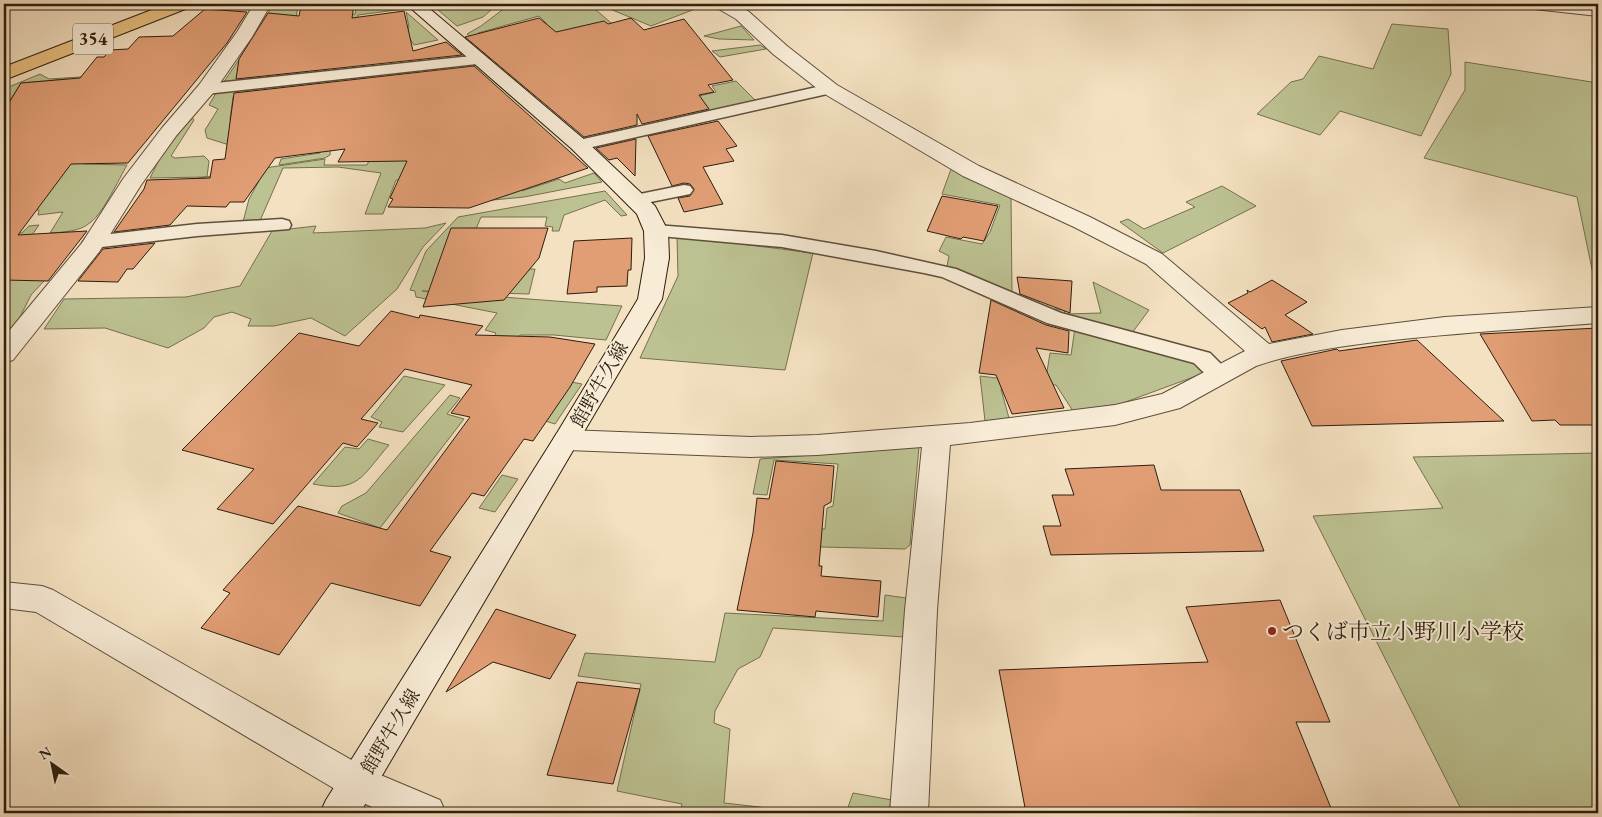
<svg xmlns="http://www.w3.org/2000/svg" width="1602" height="817" font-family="'EB Garamond','Noto Serif JP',serif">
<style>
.green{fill:#bdc292;stroke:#747050;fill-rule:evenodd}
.building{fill:#e19d74;stroke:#2c1e0e}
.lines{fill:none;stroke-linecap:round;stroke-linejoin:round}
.lane-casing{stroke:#5e4f3b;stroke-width:3}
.street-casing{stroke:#5e4f3b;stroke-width:2}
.secondary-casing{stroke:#2c1e0e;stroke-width:2}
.highway-casing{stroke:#2c1e0e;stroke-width:2}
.lane{fill:#f8ecd7;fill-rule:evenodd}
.street{fill:#f8ecd7;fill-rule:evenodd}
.secondary{fill:#f8ecd7;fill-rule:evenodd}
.highway{fill:#eac080;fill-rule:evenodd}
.poi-dot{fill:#8f2418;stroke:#f8ecd7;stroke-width:2}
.labels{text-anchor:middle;stroke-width:4;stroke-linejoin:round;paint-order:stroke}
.shield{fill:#f8ecd7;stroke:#695c4a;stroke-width:1}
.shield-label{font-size:18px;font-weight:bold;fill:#2c1e0e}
.street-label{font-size:19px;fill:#2c1e0e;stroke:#f8ecd7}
.near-poi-label{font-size:22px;fill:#2c1e0e;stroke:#f8ecd7;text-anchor:start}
</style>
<rect width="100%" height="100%" fill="#f4e1c1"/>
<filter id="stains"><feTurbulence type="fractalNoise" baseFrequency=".004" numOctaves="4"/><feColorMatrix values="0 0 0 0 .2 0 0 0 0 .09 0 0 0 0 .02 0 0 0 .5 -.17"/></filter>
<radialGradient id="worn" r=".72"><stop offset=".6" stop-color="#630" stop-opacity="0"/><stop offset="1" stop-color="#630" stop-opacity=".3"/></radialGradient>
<!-- green -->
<path class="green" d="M 273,4 L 298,4 L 296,19 L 264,22 Z
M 357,4 L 397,4 L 404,9 L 358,15 L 359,34 L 344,41 L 327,71 L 223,83 L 260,29 L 355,14 Z
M 437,4 L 498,4 L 483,17 L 457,26 L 432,5 Z
M 510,4 L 589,4 L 617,28 L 528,51 L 544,25 L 547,24 L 539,16 L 478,33 L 504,65 L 467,34 L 481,26 Z
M 598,4 L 708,4 L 651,26 Z
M 406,12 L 438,40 L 414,45 L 406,33 L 409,27 Z
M 1392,24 L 1448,29 L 1451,74 L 1421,136 L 1340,111 L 1320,135 L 1257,114 L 1291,82 L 1303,79 L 1319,56 L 1373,69 Z
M 741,26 L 754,40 L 719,39 L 704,36 Z
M 760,45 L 766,49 L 720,57 L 712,51 Z
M 1465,62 L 1598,83 L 1598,298 L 1577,197 L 1424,158 L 1465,90 Z
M 419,72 L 405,160 L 456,181 L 396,180 L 383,214 L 365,214 L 381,173 L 338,167 L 283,168 L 259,223 L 243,222 L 249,199 L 259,181 L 198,180 L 198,178 L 325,159 L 324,165 L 367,165 L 374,150 L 332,131 L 330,155 L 325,158 L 279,165 L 281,159 L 320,153 L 323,135 L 302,87 L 233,97 L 230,120 L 244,118 L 262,145 L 226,144 L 207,138 L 205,130 L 218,109 L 209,105 L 216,93 L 336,78 Z
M 142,73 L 102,142 L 84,164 L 127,165 C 119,179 103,213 91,222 C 80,232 63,232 50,233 L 63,212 L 38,215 L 39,210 L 29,210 L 44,183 L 4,185 L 4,161 L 22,161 L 11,148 L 4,156 L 4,138 L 26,119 L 4,119 L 4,89 L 40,74 L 49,79 ZM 68,79 L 9,103 L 9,102 L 21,83 Z
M 736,81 L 757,102 L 692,118 L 678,101 L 716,92 L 712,86 Z
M 191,116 L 194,120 L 171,156 L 175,158 L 204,156 L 209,161 L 207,177 L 150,178 L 159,160 Z
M 951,169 L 1011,197 L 1012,294 L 947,266 L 949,256 L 939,251 L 946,237 L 982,244 L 990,232 L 1000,205 L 942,194 Z
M 594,173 L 602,182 L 524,197 L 483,201 L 512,180 L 522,191 L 559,179 L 565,183 Z
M 1222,186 L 1256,206 L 1163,253 L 1120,222 L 1128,219 L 1144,229 L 1195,207 L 1186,202 Z
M 605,191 L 627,215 L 621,216 L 605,200 L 564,215 L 559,231 L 552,231 L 553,227 L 545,226 L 547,217 L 481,217 L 459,270 L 535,269 L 529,294 L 422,291 L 622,306 L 606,340 L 554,335 L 520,335 L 514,348 L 491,345 L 496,333 L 485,330 L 497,313 L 416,297 L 415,291 L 410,290 L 426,251 L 458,217 Z
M 446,223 L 423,247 L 397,289 L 345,336 L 311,318 L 274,326 L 248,326 L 251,319 L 232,312 L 214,317 L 204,328 L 168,348 L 105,328 L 44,329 L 64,299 L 186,297 L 240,286 L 272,231 L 316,226 L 313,233 L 425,228 Z
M 39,225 L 25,245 L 57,267 L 31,295 L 19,319 L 4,339 L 4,241 L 10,233 L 22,233 L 29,226 Z
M 677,236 L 813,253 L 785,370 L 640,358 L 678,276 Z
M 1093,282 L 1149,310 L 1132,333 L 1045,309 L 1063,309 L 1066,314 L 1101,313 Z
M 1075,328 L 1197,361 L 1207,372 L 1120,404 L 1073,411 L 1056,385 L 1045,384 L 1050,353 L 1071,355 Z
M 404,376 L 445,385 L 403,432 L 379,427 L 382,422 L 371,417 Z
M 539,376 L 582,384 L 555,424 L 507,409 Z
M 980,376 L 1038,383 L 1001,389 L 1009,418 L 985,421 Z
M 450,395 L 460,398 L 447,414 L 464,419 L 380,528 L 338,513 L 342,506 L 366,493 Z
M 368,439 L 389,445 C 361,477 359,493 313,484 L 345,447 L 359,449 Z
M 919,447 L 910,545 L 905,549 L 781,546 L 784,527 L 825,529 L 827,508 L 833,506 L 838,464 L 774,460 L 767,495 L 753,494 L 760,459 Z
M 1598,453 L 1598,813 L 1463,813 L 1313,516 L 1443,508 L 1413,457 Z
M 502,475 L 518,479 L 495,512 L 479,508 Z
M 885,595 L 906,598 L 904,637 L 773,628 L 760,657 L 738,669 L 715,711 L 714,723 L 730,729 L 724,803 L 813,813 L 680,813 L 682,804 L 617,791 L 641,684 L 578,676 L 585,653 L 715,662 L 725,613 L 883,621 Z
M 853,793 L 892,800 L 887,813 L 846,813 Z"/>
<!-- building -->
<path class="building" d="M 312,4 L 354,4 L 352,18 L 404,11 L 413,51 L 446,42 L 462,55 L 236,79 L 239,59 L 268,13 L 299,16 L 301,6 Z
M 205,9 L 247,12 L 227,43 L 128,163 L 71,164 L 18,235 L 87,231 L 48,281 L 4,280 L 4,111 L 21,83 L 80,78 L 97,57 L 104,57 L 110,50 L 128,49 L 139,37 L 173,36 Z
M 539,18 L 556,32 L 604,21 L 608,24 L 631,18 L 644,30 L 684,19 L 733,80 L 708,85 L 714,92 L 699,95 L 709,109 L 642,124 L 637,114 L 637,125 L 584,137 L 465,37 Z
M 474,66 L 588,168 L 469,208 L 388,207 L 393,199 L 390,198 L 407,161 L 338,162 L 345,149 L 275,158 L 244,202 L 230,202 L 226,207 L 187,206 L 170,225 L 114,232 L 144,189 L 147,180 L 210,178 L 213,160 L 225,159 L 234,93 Z
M 718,121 L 737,146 L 726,149 L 734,161 L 703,167 L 723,204 L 684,212 L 678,198 L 690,196 L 694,189 L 690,184 L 684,183 L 672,186 L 648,136 Z
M 636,139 L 635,176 L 617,158 L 609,160 L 596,148 Z
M 942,196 L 998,206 L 984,241 L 963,237 L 961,239 L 927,231 Z
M 451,228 L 548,228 L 539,258 L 504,300 L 423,307 Z
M 632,238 L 631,270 L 628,270 L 627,286 L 597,287 L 597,292 L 567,294 L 574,241 Z
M 155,243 L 133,269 L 127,269 L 118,282 L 78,281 L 103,249 Z
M 1017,277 L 1072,281 L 1070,313 L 1020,294 Z
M 1272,280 L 1307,302 L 1285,315 L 1313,334 L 1272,342 L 1265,327 L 1262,329 L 1228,303 L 1248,293 L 1247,290 L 1250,292 Z
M 991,300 L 1046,325 L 1069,331 L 1068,353 L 1036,348 L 1064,408 L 1012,414 L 996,375 L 979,373 Z
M 391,311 L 419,318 L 420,315 L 483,326 L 475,335 L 550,337 L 595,344 L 570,387 L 533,441 L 524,439 L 484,496 L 472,493 L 430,551 L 451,557 L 420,606 L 331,583 L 279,655 L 201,628 L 230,593 L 223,590 L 298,506 L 387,530 L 470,417 L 451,413 L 472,385 L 405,369 L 361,419 L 378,423 L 357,447 L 343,443 L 273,524 L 217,509 L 254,469 L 182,450 L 299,333 L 359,346 Z
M 1598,328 L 1598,425 L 1560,425 L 1555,420 L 1532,421 L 1480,334 Z
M 1417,340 L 1504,421 L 1312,426 L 1281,361 L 1337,349 L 1339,351 Z
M 776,461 L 834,466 L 831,502 L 824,506 L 819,566 L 822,566 L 821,576 L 881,581 L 878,617 L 816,611 L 815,617 L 737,610 L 753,533 L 757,498 L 769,499 Z
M 1154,465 L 1161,490 L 1240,490 L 1264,551 L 1051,555 L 1043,526 L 1061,526 L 1052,495 L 1074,495 L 1065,469 Z
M 1280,600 L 1330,722 L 1296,722 L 1333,813 L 1026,813 L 999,670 L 1208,662 L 1186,607 Z
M 496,609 L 576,635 L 550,679 L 493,662 L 446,692 Z
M 577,682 L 640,689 L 613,784 L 547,775 Z"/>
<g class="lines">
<!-- lane casing -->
<g class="lane-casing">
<path id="lane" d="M 481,55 L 486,57 L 489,60 L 486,63 L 206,94 L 198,89 L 206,84 Z
M 830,84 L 836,86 L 838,89 L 836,92 L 579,150 L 573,149 L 570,145 L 573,141 L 579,140 Z
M 684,185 L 690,186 L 693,190 L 690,194 L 636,205 L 630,204 L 627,200 L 630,196 Z
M 282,219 L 289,221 L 291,225 L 289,229 L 197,236 L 93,248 L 86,246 L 83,242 L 86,238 L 93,236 L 197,224 Z
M 656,225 L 782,235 L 876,251 L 956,269 L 1061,313 L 1210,353 L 1232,375 L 1229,380 C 1213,385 1205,373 1194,363 L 1047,323 L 942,277 L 924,273 L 782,247 L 649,235 L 647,231 L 649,227 Z"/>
</g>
<!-- street casing -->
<g class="street-casing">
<path id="street" d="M 254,4 L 271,4 L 252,37 L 213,93 L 176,136 L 141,185 L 99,252 L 13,360 L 4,363 L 4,337 L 82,243 L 123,179 L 162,128 L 199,85 L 237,32 Z
M 715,4 L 735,4 L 748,11 L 787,46 L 837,85 L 979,166 L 1090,217 L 1162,254 L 1269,344 L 1342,330 L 1445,317 L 1598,307 L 1598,323 C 1524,329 1449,333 1375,342 C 1336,347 1294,353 1256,366 L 1180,408 L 1115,425 L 950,445 L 937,610 L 928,813 L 890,813 L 905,610 L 922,447 L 817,455 L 751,457 L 567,450 L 557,447 L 553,440 L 557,433 L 567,430 L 751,437 L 817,435 L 970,423 L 1115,405 L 1162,394 L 1245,351 L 1146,264 L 1074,227 L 963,176 L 823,93 L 773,54 L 736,19 L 717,8 Z
M 1526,4 L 1598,6 L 1598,16 L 1534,9 L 1528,8 Z
M 4,582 L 42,586 L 53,590 L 371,771 L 440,800 L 446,813 L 386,813 L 345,795 L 36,612 L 4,608 Z"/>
</g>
<!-- secondary casing -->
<g class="secondary-casing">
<path id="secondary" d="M 406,4 L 424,4 L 586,141 L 655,206 L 668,231 L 669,258 L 662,299 L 360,813 L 320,813 L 326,800 L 557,433 L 638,299 L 645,258 L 644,231 L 637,214 L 572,149 Z"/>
</g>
<!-- highway casing -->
<g class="highway-casing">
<path id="highway" d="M 167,4 L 191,4 L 188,8 L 4,80 L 4,67 Z"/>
</g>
<!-- lane -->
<use href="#lane" class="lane"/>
<!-- street -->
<use href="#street" class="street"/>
<!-- secondary -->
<use href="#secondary" class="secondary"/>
<!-- highway -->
<use href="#highway" class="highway"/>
</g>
<!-- markers -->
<circle class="poi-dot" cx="1272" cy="631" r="5"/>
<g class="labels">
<!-- shield labels -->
<rect class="shield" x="73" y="23.5" width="40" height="31" rx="4"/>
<g class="shield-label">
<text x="93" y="45">354</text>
</g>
<!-- street labels -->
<g class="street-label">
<text transform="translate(599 384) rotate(-60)" y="7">館野牛久線</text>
<text transform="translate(390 731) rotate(-59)" y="7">館野牛久線</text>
</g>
<!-- near-poi labels -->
<g class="near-poi-label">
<text x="1282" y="639">つくば市立小野川小学校</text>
</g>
</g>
<!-- margin -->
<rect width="1602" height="817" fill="none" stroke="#f4e1c1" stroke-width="20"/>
<rect x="5" y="5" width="1592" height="807" fill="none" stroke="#2c1e0e" stroke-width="2.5"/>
<rect x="10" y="10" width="1582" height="797" fill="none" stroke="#2c1e0e"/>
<!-- north arrow -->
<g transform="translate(52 764) rotate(327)" stroke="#f8ecd7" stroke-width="4" paint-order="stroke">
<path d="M0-4L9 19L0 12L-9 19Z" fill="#2c1e0e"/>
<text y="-8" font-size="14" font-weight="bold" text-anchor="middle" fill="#2c1e0e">N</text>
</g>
<rect width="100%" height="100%" filter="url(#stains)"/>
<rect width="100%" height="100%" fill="url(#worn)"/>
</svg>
